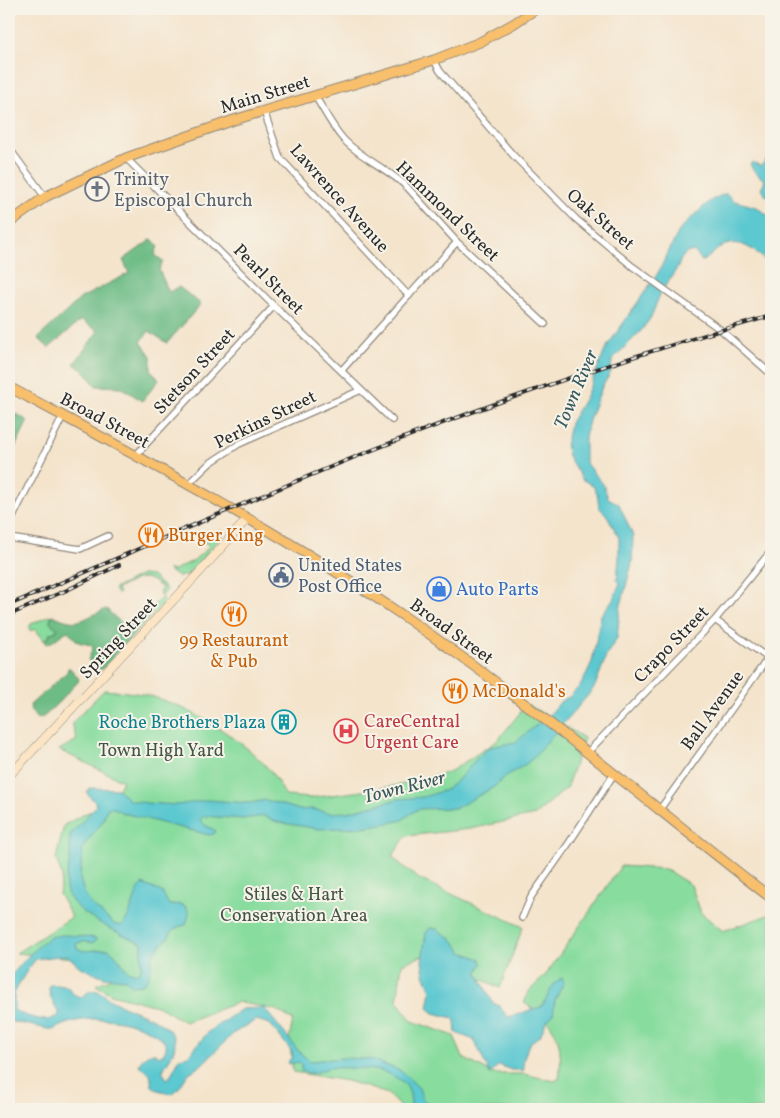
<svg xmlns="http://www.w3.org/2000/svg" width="780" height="1118" font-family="Vollkorn,serif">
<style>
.green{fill:#87dc9e;stroke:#598464}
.forest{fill:#6dbc85;stroke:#4c7458}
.water{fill:#5bc8d0;stroke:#437a7e}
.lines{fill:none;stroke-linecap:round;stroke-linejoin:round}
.street-casing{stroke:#90887c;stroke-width:8}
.secondary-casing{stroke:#90887c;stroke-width:9}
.primary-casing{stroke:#90887c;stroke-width:11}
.street{stroke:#fff;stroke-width:5.5}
.secondary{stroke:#fce5c4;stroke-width:8}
.primary{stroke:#f8bf6c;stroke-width:9}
.rail-casing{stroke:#2b2b2b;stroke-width:4}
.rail{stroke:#f7f3e8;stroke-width:2;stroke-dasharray:5.5;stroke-linecap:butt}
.labels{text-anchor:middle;stroke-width:4;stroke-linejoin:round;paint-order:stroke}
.street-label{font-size:18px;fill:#2b2b2b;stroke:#f7f3e8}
.worship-label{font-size:18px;fill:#5b616d;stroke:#f7f3e8;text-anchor:start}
.food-label{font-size:18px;fill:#c56008;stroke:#f7f3e8;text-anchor:start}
.service-label{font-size:18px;fill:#4e5e75;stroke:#f7f3e8;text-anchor:start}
.shop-label{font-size:18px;fill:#366cbe;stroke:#f7f3e8;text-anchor:start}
.health-label{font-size:18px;fill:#be3a42;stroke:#f7f3e8;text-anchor:start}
.culture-label{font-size:18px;fill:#0d838f;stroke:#f7f3e8;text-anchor:end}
.park-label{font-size:18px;fill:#425748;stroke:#f7f3e8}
.water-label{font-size:19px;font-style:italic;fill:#395a5d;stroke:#f7f3e8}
</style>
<rect width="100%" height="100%" fill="#f7f3e8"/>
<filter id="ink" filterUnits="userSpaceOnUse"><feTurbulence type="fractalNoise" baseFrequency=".02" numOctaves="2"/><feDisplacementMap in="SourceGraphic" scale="10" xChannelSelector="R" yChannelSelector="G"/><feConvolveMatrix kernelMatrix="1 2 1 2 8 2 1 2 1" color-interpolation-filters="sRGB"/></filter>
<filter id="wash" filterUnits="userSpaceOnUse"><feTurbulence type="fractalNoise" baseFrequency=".0096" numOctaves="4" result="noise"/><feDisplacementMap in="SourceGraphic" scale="20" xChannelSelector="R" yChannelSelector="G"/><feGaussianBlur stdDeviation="1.12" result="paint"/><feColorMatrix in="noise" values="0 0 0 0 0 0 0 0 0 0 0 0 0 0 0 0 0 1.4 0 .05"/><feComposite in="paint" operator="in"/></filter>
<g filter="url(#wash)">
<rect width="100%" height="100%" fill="#f4e4cc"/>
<!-- green -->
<path class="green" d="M 222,530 L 223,534 L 220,539 L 187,575 L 178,577 L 168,570 L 168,569 L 172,571 L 193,561 L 209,547 L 206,542 L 203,543 L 201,540 Z
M 141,575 L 152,576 L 167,590 L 162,596 L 165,602 L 138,630 L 135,625 L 162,597 L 159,593 L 162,588 C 144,571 138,579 117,589 L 119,593 L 117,594 L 114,589 Z
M 52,615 L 51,617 L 58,629 L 49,635 L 49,638 L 44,640 L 35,629 L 30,631 L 29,628 L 31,624 Z
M 104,690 C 116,691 130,692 142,694 C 183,702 250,742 274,776 C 279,783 282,790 286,796 L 309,798 L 370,790 L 411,783 L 451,771 L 497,741 L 527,704 L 584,738 L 568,783 L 568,787 L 535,815 L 470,829 L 406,836 L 392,857 L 419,879 L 523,927 L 500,988 L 462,970 L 434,951 L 402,964 L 397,1001 L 412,1021 L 454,1036 L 463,1058 L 494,1074 L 524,1074 L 554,1081 L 559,1079 C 564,1042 557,1022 524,1003 L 529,991 L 545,976 L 621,866 L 665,869 L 691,885 L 701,913 L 723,931 L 771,914 L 771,1109 L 402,1109 L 388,1094 L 347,1081 L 293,1072 L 289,1039 L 293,1020 L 276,1010 L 239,1002 L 185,1022 L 160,1007 L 111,994 L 96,985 L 112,978 L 86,959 L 16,953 L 72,917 L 59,894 L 62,876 L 56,859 L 64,825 L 86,813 L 110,805 L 123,781 L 59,750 L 77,740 L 72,723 Z"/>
<!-- forest -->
<path class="forest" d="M 152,239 L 158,246 L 155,255 L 163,261 L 159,270 L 169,292 L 179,287 L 201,304 L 167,343 L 149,331 L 141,342 L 151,356 L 151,370 L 159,380 L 142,401 L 121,387 L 96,386 L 85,372 L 74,364 L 98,331 L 81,320 L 49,348 L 38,338 L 81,298 L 129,273 L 123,260 Z
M 16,414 L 28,421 L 10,457 L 9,456 L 9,424 Z
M 106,609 L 109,610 L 108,611 L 125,626 L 131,621 L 138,630 L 102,669 L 99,670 L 88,660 L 93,648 L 91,645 L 78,642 L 68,631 C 59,635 54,642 47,644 L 44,640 L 49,638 L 50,633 L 55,632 L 58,629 L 50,623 L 50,620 L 53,615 C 79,628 81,619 106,609 Z
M 68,668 L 70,668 L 79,679 L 78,682 L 48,713 L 43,717 L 37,719 L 31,711 L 30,705 L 67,672 Z"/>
<!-- water -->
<path class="water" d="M 771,156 L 771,192 L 768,196 L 766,196 L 761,188 L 765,181 L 753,170 L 750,164 L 753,162 L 761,166 L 768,157 Z
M 724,194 L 727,194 L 734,201 L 757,207 L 771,218 L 771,267 C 759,253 741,236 721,247 C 714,251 710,258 702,261 L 694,251 L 686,253 L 681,259 L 678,267 L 661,292 L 651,317 L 641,331 L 612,360 L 611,372 L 602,387 L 590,417 L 585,436 L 585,461 L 588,466 L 603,484 L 608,498 L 619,504 L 633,536 L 632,563 L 620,609 L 617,638 L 607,654 L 595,686 L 590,693 L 534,757 L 526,764 L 506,776 L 494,787 L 456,808 L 418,809 L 402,820 L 395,822 L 362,827 L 319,829 L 277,822 L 264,816 L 243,819 L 204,816 L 200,820 L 205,825 L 216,831 L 214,834 L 209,835 L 123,813 L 114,808 L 108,808 L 106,811 L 103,821 L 83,847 L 80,879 L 85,895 L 91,904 L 114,924 L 121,926 C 131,919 133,896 142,884 L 162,892 L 169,905 L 180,904 L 186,907 L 189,914 L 186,925 C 174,926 172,933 165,941 C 162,945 156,948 154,953 C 148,966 155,985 132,986 L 125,979 L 104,977 L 80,967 L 67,955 L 36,959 L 28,969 L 14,992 L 14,1010 C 21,1015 43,1022 51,1019 C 54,1018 56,1016 59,1015 C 56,1004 46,996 50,985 L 58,985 L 68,987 L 73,994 L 80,997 C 87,995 88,989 97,991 C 102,992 105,996 109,999 C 124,1009 169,1020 174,1038 C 178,1050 168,1060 163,1070 L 163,1073 L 167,1079 L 169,1078 L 180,1058 L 188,1056 L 209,1031 L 242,1009 L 264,1008 L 302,1055 L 311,1061 L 343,1058 L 370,1059 L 401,1071 L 419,1088 L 423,1100 L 436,1109 L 411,1109 C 411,1101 411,1091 405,1084 C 400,1079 387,1073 381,1071 C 370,1069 342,1067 331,1068 C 318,1069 318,1077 301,1071 L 301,1064 L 299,1062 L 288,1064 L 289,1060 L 293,1057 L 292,1052 L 270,1024 L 256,1020 L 234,1033 L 199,1067 L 189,1073 L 178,1089 L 172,1094 L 158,1090 L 152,1086 L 150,1074 L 139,1065 C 142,1058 148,1053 155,1053 L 159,1056 L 163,1055 L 166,1049 L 166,1043 C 141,1017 83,1011 53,1030 L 9,1021 L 9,978 C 17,969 41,940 51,937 C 60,934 73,935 82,937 C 88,938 91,936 97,939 L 93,943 C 87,942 82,940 76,944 L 77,948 L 84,951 L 109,949 C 112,952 116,955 118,958 C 125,966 127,976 140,972 L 141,968 L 142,943 C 122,935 74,914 67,892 C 63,880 69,870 70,858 C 71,850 69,843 70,835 L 96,806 L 95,802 L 87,793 L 89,788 L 118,789 L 129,800 L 146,803 L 178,805 L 207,800 L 250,803 L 266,800 L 300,810 L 312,809 L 330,813 L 347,812 L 398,799 L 423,797 L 446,790 L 459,779 L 479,756 L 490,747 L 516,742 L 552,712 L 561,701 L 569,697 L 581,685 L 592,662 L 601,615 L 614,598 L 620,583 L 617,580 L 619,558 L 619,538 L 608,517 L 599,507 L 597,493 L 593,486 L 582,479 L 568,456 L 566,443 L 570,423 L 586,396 L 606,348 L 658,273 L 679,231 L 687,222 L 710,201 Z
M 430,928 L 437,929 L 452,939 L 462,952 L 481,959 L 482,964 L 478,971 L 478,974 L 493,1003 L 499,1006 L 508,1017 C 520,1015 529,1009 541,1007 C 549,998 550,983 562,978 L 564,983 L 555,1000 L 553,1015 L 546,1022 L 540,1036 L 532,1041 L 528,1046 L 523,1062 L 524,1070 L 511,1070 L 499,1065 L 490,1074 L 474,1040 L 456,1033 L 455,1021 L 453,1018 L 434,1013 L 428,1008 L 431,991 L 424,974 L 422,961 L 426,933 Z"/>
</g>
<g filter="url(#ink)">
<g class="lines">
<!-- street casing -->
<g class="street-casing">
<path id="street" d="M 434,60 L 440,71 L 513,155 L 576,219 L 632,266 L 721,330 L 771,374
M 315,96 C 324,110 333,129 345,141 C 363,159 388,169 407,187 L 457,242 L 545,324
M 264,111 L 280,158 L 409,296
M 9,148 L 45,197
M 126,158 L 274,306 L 392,420
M 341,371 L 457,242
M 136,455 L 274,306
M 188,484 L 210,463 L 239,444 L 361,390
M 9,525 L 63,416
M 9,538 L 80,549 L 108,536
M 587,753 L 715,620 L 771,551
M 660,809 L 768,658 L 715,620
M 522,918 L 531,897 L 569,843 L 614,774"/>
</g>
<!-- secondary casing -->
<g class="secondary-casing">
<path id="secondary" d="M 9,776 L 198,574 L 247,519"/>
</g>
<!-- primary casing -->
<g class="primary-casing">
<path id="primary" d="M 9,223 L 45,197 L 126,158 L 234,120 L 434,60 L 480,42 L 513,24 L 536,9
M 9,387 C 143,459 279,531 405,617 C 532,704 650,804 771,898"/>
</g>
<!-- street -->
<use href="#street" class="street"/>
<!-- secondary -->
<use href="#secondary" class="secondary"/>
<!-- primary -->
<use href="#primary" class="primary"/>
<!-- rail casing -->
<g class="rail-casing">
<path id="rail" d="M 9,605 C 131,553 252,498 375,449 C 505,398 637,353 771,316
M 9,615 L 67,590 L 119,565"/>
</g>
<!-- rail -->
<use href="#rail" class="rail"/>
</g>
</g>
<!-- icons -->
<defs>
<g id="church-ring" transform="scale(1.25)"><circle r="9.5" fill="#f7f3e8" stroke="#6b7280" stroke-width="1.5"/><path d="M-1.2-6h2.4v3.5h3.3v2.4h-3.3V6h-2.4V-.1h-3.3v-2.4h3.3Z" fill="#6b7280"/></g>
<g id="restaurant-ring" transform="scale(1.25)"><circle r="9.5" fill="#f7f3e8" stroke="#e8710a" stroke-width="1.5"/><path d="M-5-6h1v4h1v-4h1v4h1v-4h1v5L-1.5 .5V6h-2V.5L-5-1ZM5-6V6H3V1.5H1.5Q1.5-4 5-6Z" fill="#e8710a"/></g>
<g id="civic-ring" transform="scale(1.25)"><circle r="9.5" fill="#f7f3e8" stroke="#5c6f8a" stroke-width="1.5"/><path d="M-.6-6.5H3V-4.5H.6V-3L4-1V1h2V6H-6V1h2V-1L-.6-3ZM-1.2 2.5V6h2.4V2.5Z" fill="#5c6f8a"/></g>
<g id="shop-ring" transform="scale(1.25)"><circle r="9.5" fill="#f7f3e8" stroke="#3f7fe0" stroke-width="1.5"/><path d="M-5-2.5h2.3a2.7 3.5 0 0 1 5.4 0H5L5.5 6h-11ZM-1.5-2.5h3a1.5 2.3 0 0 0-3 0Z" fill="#3f7fe0"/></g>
<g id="building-ring" transform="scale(1.25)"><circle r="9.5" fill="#f7f3e8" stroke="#0f9aa8" stroke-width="1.5"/><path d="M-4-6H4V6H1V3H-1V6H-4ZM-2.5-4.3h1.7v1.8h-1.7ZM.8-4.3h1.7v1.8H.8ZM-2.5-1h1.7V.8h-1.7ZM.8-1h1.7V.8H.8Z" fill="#0f9aa8"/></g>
<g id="hospital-ring" transform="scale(1.25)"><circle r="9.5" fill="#f7f3e8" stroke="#e0444e" stroke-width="1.5"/><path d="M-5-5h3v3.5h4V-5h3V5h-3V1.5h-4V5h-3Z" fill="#e0444e"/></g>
</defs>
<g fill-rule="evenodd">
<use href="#church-ring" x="97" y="189"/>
<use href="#restaurant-ring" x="151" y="535"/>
<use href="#civic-ring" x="281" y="575"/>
<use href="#shop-ring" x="439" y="589"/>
<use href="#restaurant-ring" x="234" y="614"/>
<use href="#restaurant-ring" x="455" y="691"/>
<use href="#building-ring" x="284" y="722"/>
<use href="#hospital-ring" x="346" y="731"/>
</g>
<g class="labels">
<!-- street labels -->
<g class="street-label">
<text transform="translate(265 94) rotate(-17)" y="6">Main Street</text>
<text transform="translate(340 198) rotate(48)" y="6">Lawrence Avenue</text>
<text transform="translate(448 211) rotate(44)" y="6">Hammond Street</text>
<text transform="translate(601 219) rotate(41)" y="6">Oak Street</text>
<text transform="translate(269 279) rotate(45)" y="6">Pearl Street</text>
<text transform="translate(194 371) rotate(-47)" y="6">Stetson Street</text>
<text transform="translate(265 419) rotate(-26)" y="6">Perkins Street</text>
<text transform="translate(105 420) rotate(28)" y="6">Broad Street</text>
<text transform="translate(452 631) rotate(36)" y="6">Broad Street</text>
<text transform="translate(118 638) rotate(-47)" y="6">Spring Street</text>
<text transform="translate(671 644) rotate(-46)" y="6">Crapo Street</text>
<text transform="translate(712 710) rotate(-54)" y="6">Ball Avenue</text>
</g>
<!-- worship labels -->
<g class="worship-label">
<text x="114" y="185">Trinity<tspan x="114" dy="21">Episcopal Church</tspan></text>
</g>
<!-- food labels -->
<g class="food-label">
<text x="168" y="541">Burger King</text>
<text x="234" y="646" text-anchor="middle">99 Restaurant<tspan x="234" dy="21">&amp; Pub</tspan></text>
<text x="472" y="697">McDonald's</text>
</g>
<!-- service labels -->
<g class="service-label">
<text x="298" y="571">United States<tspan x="298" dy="21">Post Office</tspan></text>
</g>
<!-- shop labels -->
<g class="shop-label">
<text x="456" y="595">Auto Parts</text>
</g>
<!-- health labels -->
<g class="health-label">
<text x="364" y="727">CareCentral<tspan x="364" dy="21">Urgent Care</tspan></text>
</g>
<!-- culture labels -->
<g class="culture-label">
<text x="266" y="728">Roche Brothers Plaza</text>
</g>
<!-- park labels -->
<g class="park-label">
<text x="161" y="756">Town High Yard</text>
<text x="294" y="900">Stiles &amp; Hart<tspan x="294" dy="21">Conservation Area</tspan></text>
</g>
<!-- water labels -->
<g class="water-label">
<text transform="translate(575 389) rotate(-67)" y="7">Town River</text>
<text transform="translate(404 786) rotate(-14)" y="7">Town River</text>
</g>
</g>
<!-- margin -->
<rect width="780" height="1118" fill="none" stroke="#f7f3e8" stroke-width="30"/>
</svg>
